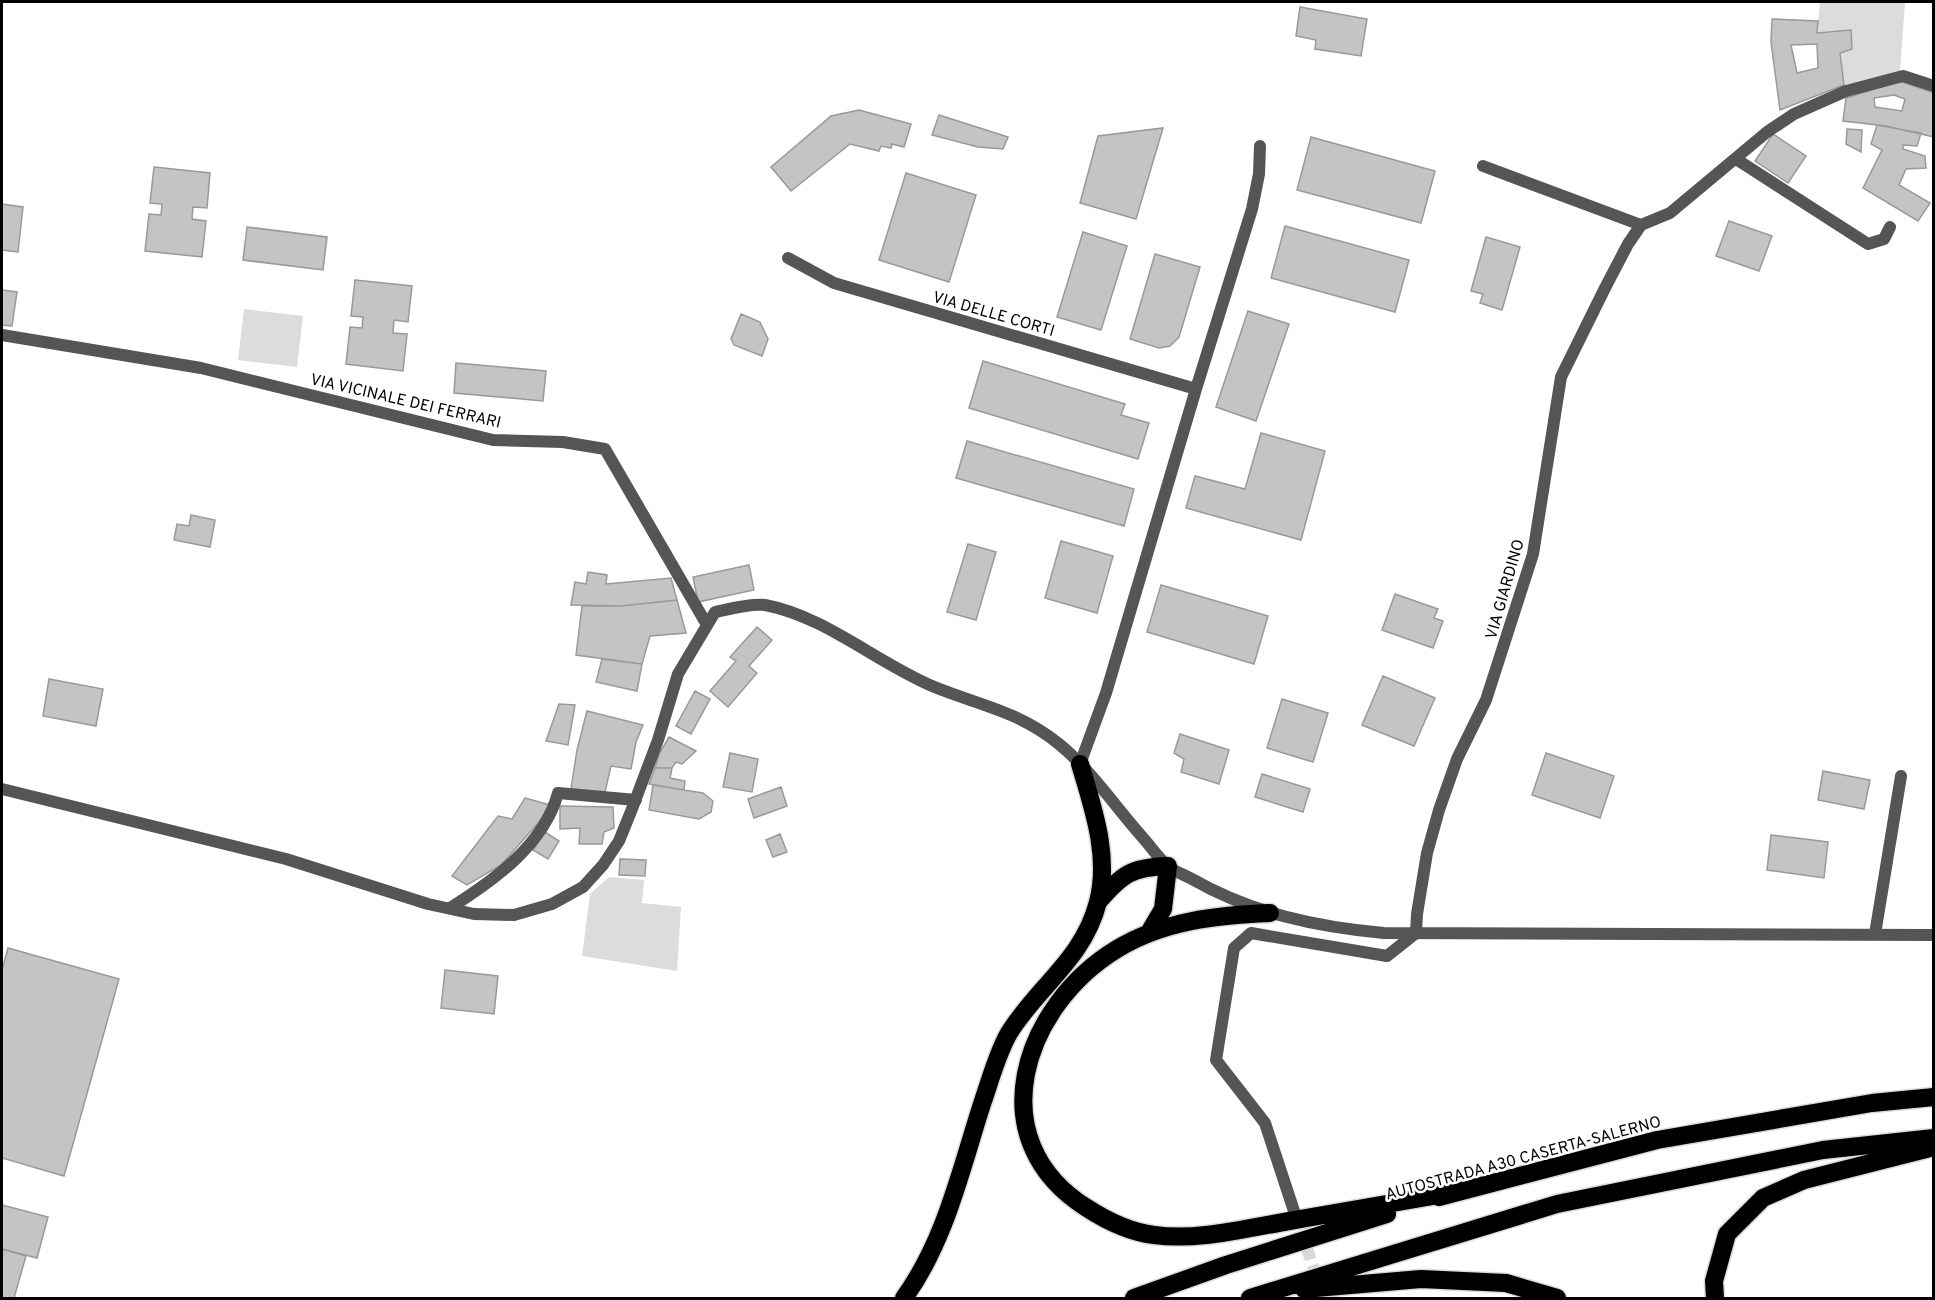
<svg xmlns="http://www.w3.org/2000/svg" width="1935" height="1300" font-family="Overpass,sans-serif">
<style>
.green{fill:#dcdcdc}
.building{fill:#c4c4c4;stroke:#999;stroke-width:1.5;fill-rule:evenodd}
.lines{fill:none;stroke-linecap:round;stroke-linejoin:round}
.minor-tunnel{stroke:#d9d9d9;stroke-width:12;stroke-dasharray:12 6;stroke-linecap:butt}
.motorway-casing{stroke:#dbdbdb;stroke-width:21}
.minor{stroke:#555;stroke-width:12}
.tertiary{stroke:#555;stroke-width:12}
.motorway{stroke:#000;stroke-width:18}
.labels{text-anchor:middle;stroke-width:5;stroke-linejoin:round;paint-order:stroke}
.street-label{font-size:16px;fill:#000;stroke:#fff}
</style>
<rect width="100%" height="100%" fill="#fff"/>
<!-- green -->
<path class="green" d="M 1820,2 L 1905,3 L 1900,71 L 1844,85 L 1840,53 L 1852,49 L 1851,31 L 1817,33 Z
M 244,309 L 303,316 L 297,367 L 238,360 Z
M 609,877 L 644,880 L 642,903 L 681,907 L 677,971 L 582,956 L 590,894 Z"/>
<!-- building -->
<path class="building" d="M 1300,7 L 1367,19 L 1361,56 L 1315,49 L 1316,40 L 1296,36 Z
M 1772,19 L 1818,21 L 1817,33 L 1851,30 L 1852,49 L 1840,53 L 1844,85 L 1780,110 L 1771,42 ZM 1817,44 L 1818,68 L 1797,73 L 1791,45 Z
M 1900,81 L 1934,93 L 1934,137 L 1886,126 L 1843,121 L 1846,98 ZM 1894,95 L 1905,99 L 1902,111 L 1875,107 L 1874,98 Z
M 859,110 L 911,124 L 904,147 L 892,144 L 891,148 L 881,146 L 879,151 L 850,144 L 791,191 L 771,167 L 831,116 Z
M 939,115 L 1008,137 L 1003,149 L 978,147 L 932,135 Z
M 1877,125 L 1921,133 L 1917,146 L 1903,145 L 1903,149 L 1925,156 L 1926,168 L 1906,169 L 1899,185 L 1930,203 L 1918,221 L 1863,188 L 1882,150 L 1871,144 Z
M 1163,128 L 1136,219 L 1080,203 L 1098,136 Z
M 1847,129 L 1862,130 L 1861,152 L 1846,144 Z
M 1773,134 L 1806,156 L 1788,183 L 1755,161 Z
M 1311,137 L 1435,171 L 1421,223 L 1297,190 Z
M 154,167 L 210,173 L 207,208 L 193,207 L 192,219 L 206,221 L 202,257 L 145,251 L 149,214 L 161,215 L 162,204 L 150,203 Z
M 906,173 L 976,195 L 949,282 L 879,260 Z
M 2,204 L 23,207 L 18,252 L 2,250 Z
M 1729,221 L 1772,236 L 1759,271 L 1716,256 Z
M 1285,226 L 1409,260 L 1395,312 L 1271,278 Z
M 247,227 L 327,237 L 323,270 L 243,260 Z
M 1083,232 L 1127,246 L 1101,330 L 1057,317 Z
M 1486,237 L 1520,247 L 1502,310 L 1480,303 L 1483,294 L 1471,291 Z
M 1155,254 L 1200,267 L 1179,337 L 1170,346 L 1159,348 L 1130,339 Z
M 355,280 L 412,286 L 408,322 L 394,320 L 393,333 L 407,334 L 403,371 L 346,364 L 350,327 L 362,328 L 363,317 L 351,316 Z
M 2,290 L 17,292 L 12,326 L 2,325 Z
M 1248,311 L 1289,324 L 1256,421 L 1216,407 Z
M 741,314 L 760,322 L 768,339 L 762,356 L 734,345 L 731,339 Z
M 983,361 L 1125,404 L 1121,415 L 1149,423 L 1138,459 L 969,408 Z
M 456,363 L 546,371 L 543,401 L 454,393 Z
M 1261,433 L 1325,451 L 1301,540 L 1186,508 L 1195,476 L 1245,489 Z
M 967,441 L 1134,489 L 1124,526 L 956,478 Z
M 191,515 L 215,520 L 210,547 L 174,540 L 177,524 L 189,526 Z
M 1061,541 L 1113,556 L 1097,613 L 1045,598 Z
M 968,544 L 996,552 L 976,620 L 947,612 Z
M 749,565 L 754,590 L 698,602 L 693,577 Z
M 588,572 L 607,575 L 606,584 L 671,578 L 677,600 L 620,606 L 571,605 L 575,582 L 586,584 Z
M 1161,585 L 1268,616 L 1254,664 L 1147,632 Z
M 1395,594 L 1438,609 L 1434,618 L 1443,621 L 1433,648 L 1382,630 Z
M 677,600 L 686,633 L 650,636 L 642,664 L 576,655 L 582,606 L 620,606 Z
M 757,627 L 772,640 L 749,666 L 757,673 L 728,707 L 710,691 L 736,661 L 730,657 Z
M 602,659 L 642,664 L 637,691 L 596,682 Z
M 1383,676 L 1435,698 L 1414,746 L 1362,725 Z
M 49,679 L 103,689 L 96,726 L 43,716 Z
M 695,691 L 710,699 L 691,734 L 676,726 Z
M 1282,699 L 1328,713 L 1313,762 L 1267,748 Z
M 559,704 L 575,705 L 568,745 L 546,741 Z
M 587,711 L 643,725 L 636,742 L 631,769 L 611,766 L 605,792 L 571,789 L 577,750 Z
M 1180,734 L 1229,750 L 1219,784 L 1181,772 L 1184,759 L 1174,753 Z
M 669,737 L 696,751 L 682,764 L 676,762 L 672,768 L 655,768 L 659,754 Z
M 730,753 L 758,759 L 752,792 L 723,787 Z
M 1546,753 L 1614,776 L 1600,818 L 1532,795 Z
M 655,768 L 672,768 L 670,778 L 685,781 L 684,790 L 649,784 Z
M 1823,771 L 1870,780 L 1864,809 L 1818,800 Z
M 1262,774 L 1310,789 L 1303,812 L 1255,797 Z
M 653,785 L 703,793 L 713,801 L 711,812 L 699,819 L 649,810 Z
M 781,787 L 787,806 L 754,818 L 748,799 Z
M 525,798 L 550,805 L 539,822 L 501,865 L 467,885 L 452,876 L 498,816 L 512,819 Z
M 560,806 L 613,807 L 614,828 L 604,832 L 602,844 L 579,844 L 580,828 L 560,829 Z
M 545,832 L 559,841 L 548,859 L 533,850 Z
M 780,834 L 787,852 L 773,857 L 766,840 Z
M 1771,835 L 1828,842 L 1824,878 L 1767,870 Z
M 620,859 L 646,860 L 645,876 L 619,875 Z
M 8,948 L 119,979 L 64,1176 L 2,1158 L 2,970 Z
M 445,970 L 498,976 L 494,1014 L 441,1008 Z
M 2,1205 L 48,1217 L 37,1258 L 2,1249 Z
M 2,1249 L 26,1256 L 14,1298 L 2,1298 Z"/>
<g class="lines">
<!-- minor-tunnel -->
<path class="minor-tunnel" d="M 1295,1214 L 1324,1298"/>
<!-- motorway casing -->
<g class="motorway-casing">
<path id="motorway" d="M 1098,902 C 1122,874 1132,867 1168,866 L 1163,909 L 1150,931
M 1270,913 C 1217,915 1163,921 1117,949 C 1023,1006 978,1140 1087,1208 C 1107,1221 1130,1232 1154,1235 C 1197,1241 1242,1229 1284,1222 C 1339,1212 1394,1203 1450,1193
M 1439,1197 L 1657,1140 L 1872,1103 L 1934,1097
M 1304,1289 L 1421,1279 L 1506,1283 L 1557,1298
M 904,1298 C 946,1240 961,1168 983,1101 C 991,1078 997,1054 1009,1033 C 1038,986 1083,960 1098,902 C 1110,856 1093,808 1080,764
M 1134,1298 L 1226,1265 L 1387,1214
M 1250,1298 L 1557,1204 L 1823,1150 L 1934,1138
M 1715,1298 L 1714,1281 L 1727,1234 L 1763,1198 L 1804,1180 L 1930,1148"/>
</g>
<!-- minor -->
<path class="minor" d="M 1736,159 L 1868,244 L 1884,239 L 1890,227
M 1483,166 L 1641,225 L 1670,213 L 1767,132 L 1794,114 L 1846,91 L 1903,76 L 1934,86
M 788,258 L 834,283 L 1196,389
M 2,335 L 201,368 L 493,440 L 563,442 L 605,449 L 707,625
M 1080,764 L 1106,693 L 1196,389 L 1252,209 L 1259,174 L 1260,146
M 450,908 C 493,881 544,845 558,793 L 636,800
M 1875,934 L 1901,776
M 1294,1211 L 1265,1123 L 1216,1060 L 1234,948 L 1251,933 L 1387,956 L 1416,933 L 1417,914 L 1427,853 L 1439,810 L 1457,759 L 1486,700 L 1533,554 L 1561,377 L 1605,288 L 1628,244 L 1641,225"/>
<!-- tertiary -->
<path class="tertiary" d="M 2,789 L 286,859 L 428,904 L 474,914 L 514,915 L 552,904 L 583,887 L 603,865 L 619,841 L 632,809 L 658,740 L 678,674 L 715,612 C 729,609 752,603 765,605 C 824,616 876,662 932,686 C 978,705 1019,711 1059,744 C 1092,771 1116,808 1144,839 C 1152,848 1159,859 1168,866 C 1175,872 1185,875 1192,879 C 1251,913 1317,927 1384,933 L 1934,935"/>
<!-- motorway -->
<use href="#motorway" class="motorway"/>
</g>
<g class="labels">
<!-- street labels -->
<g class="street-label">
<text transform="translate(994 313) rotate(16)" y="6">VIA DELLE CORTI</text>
<text transform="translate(406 400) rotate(13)" y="6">VIA VICINALE DEI FERRARI</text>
<text transform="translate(1504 589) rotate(-74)" y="6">VIA GIARDINO</text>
<text transform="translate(1523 1157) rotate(-15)" y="6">AUTOSTRADA A30 CASERTA-SALERNO</text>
</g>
</g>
<!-- border -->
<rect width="1935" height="1300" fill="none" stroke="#000000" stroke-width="6"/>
</svg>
